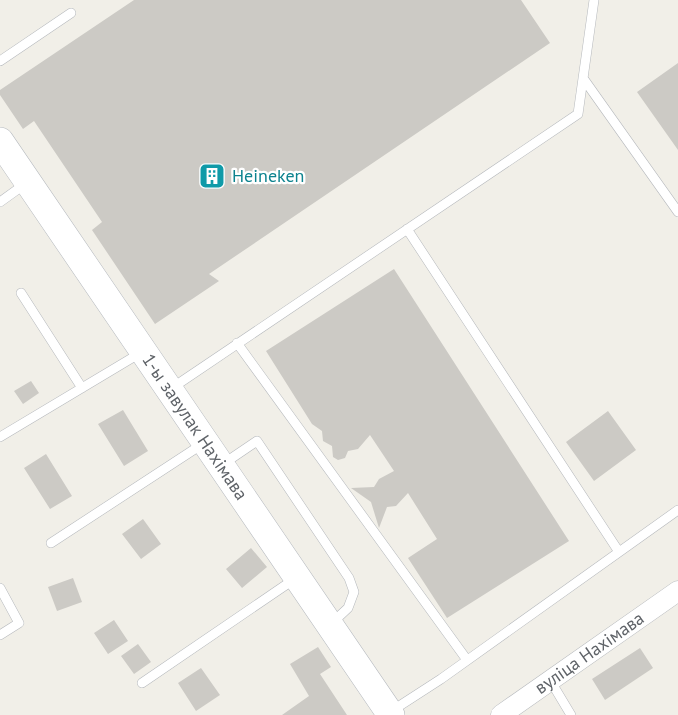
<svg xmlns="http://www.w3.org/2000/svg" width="678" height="715" font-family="'PT Sans',sans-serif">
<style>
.building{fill:#cccac5}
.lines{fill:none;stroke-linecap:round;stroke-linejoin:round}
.lane-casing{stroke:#b5b8bc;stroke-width:10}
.street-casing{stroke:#b5b8bc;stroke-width:21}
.secondary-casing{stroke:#b6babf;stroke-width:28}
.lane{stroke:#fff;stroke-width:9}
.street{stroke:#fff;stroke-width:20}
.secondary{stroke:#fff;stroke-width:27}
.labels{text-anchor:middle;stroke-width:4.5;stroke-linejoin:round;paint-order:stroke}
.culture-label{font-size:18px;fill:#0d838f;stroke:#fff;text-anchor:start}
.street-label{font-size:18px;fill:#5f6368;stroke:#fff}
</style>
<rect width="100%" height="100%" fill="#f1efe8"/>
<!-- building -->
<path class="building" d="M 134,0 L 521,0 L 550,43 L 209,274 L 219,281 L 155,324 L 92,230 L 102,222 L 34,121 L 23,129 L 0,95 L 0,90 Z
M 678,63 L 678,150 L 637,92 Z
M 394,269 L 569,541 L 447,618 L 408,558 L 437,539 L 408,493 L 396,506 L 387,507 L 379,528 L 371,502 L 351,488 L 374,487 L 379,479 L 394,471 L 370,435 L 358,449 L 348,451 L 345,458 L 338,460 L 333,457 L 332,446 L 323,441 L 322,431 L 312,424 L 266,351 Z
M 31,381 L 39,393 L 23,404 L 14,391 Z
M 123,410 L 148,451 L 124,466 L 98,424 Z
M 608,411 L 636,450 L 594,481 L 566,442 Z
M 46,454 L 72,496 L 50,509 L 24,468 Z
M 143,519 L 161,544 L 141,559 L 122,534 Z
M 251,548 L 267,567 L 242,588 L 226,569 Z
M 73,578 L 82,602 L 57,611 L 48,587 Z
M 114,620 L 128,641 L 108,654 L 94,633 Z
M 138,644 L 151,662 L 134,674 L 121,656 Z
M 318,647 L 331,667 L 320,674 L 347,715 L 282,715 L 309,696 L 290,664 Z
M 640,648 L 653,668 L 605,700 L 592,679 Z
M 201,668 L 220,695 L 196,711 L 178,683 Z"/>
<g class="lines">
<!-- lane casing -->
<g class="lane-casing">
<path id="lane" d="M 0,61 L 71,13
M 583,78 L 678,212
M 0,202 L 25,184
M 407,229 L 619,552
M 21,293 L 82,388
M 237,343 L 467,660
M 172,388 L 578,114 L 594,0
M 0,437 L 142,352
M 223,464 L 257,441 L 349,578 L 354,592 L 348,608 L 332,623
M 51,543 L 204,443
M 0,588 L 19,623 L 0,635
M 550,680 L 571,715
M 142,683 L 296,578
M 390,712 L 441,679 L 678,510"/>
</g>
<!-- street casing -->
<g class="street-casing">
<g id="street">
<path id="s1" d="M 501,715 L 678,591"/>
</g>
</g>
<!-- secondary casing -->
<g class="secondary-casing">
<g id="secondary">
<path id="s2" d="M 0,141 L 391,715"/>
</g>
</g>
<!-- lane -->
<use href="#lane" class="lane"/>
<!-- street -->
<use href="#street" class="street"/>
<!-- secondary -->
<use href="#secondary" class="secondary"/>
</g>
<!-- icons -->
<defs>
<g id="building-square" transform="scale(1.35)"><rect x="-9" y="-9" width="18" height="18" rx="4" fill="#0f9aa8" stroke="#fff"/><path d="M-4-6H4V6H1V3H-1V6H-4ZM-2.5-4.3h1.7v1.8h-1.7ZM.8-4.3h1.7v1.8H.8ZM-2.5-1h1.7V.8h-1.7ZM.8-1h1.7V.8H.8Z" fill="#fff"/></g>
</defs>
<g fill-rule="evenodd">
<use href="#building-square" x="212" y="176"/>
</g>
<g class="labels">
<!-- culture labels -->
<g class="culture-label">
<text x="232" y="182">Heineken</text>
</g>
<!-- street labels -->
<g class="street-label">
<text dy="6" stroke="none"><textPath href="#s2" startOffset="346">1-ы завулак Нахімава</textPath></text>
<text dy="6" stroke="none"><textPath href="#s1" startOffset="108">вуліца Нахімава</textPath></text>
</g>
</g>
</svg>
